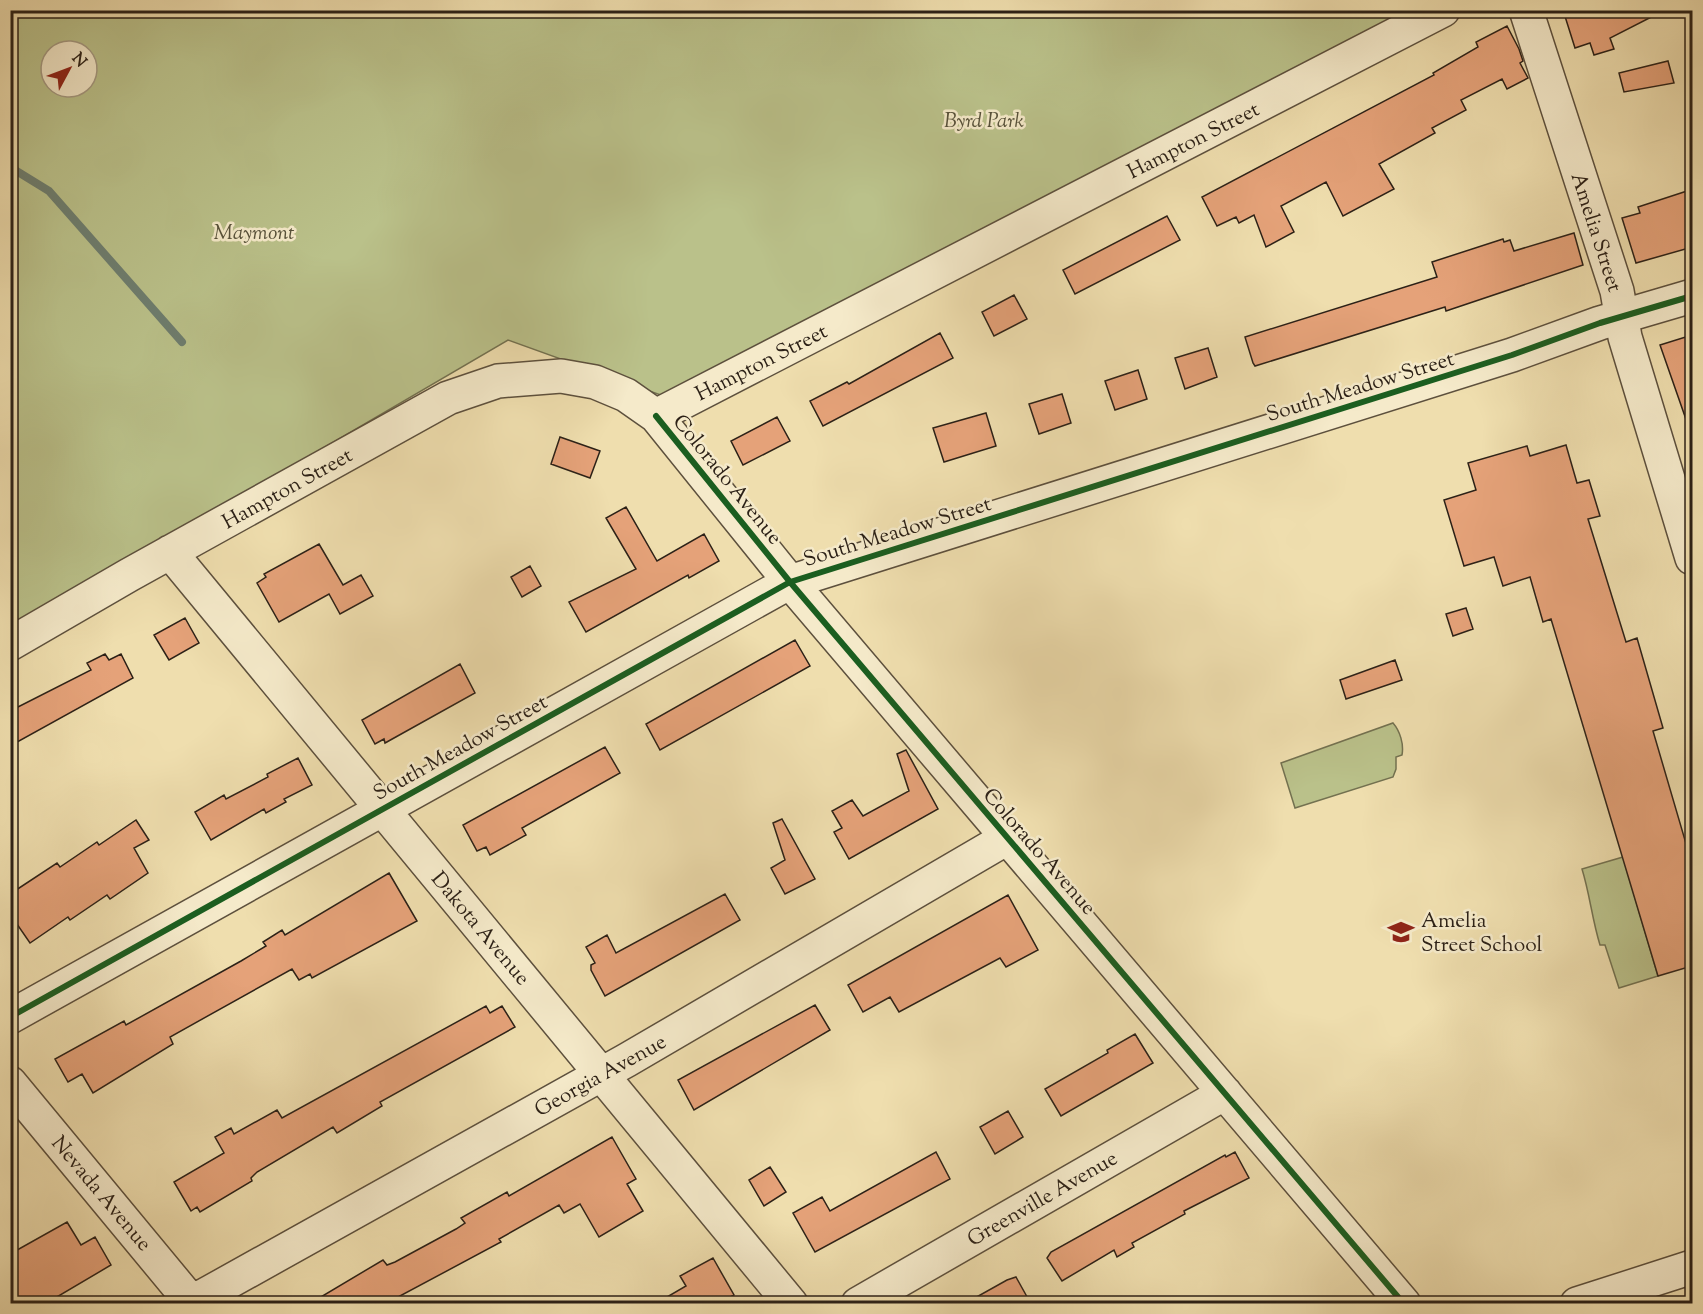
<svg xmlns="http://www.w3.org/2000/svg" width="1703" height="1314" font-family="'Sorts Mill Goudy',serif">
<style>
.green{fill:#bac18a;stroke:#737150;stroke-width:1.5;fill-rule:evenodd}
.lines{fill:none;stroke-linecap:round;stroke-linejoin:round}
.stream{stroke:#6e7e6f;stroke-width:8}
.building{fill:#e5a279;stroke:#2c2117;stroke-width:1.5}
.minor-casing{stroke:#5d503d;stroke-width:36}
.minor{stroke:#f5eaca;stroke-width:33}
.cycleway-casing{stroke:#f5eaca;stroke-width:10}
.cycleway{stroke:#1b5e20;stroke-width:6}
.labels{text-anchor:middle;stroke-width:5;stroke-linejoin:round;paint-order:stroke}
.park-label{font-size:21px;font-style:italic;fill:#57513a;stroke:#f5eaca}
.street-label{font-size:21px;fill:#2c2117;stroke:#f5eaca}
.poi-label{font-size:21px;fill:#2c2117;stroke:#f5eaca;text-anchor:start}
</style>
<rect width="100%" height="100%" fill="#efdeae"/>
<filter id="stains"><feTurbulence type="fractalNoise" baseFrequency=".00333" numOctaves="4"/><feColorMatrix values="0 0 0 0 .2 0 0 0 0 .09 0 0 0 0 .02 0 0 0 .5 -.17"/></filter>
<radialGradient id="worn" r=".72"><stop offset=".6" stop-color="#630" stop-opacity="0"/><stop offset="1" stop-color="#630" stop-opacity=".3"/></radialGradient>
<!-- green -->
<path class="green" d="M 10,11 L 1430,11 L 680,402 L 508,340 L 11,631 ZM 51,51 L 87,51 L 87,87 L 51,87 Z
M 1393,723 C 1400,731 1404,744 1402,755 L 1396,757 L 1396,769 L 1393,777 L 1295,808 L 1281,763 Z
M 1623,857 L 1658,976 L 1619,988 L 1605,945 L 1600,945 C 1592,919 1590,895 1582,869 Z"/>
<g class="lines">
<!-- stream -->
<path class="stream" d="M 10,167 L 49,191 L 182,342"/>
</g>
<!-- building -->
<path class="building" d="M 1563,10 L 1665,10 L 1610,38 L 1614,49 L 1594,55 L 1590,43 L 1575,48 Z
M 1507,26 L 1519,49 L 1523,61 L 1520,63 L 1528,78 L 1507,89 L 1502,79 L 1461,100 L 1466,110 L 1432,128 L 1435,133 L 1379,164 L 1394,189 L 1343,216 L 1326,182 L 1281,206 L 1294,232 L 1266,247 L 1254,215 L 1239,223 L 1236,217 L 1217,226 L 1202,197 L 1434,75 L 1433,73 L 1478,47 L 1476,42 Z
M 1668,61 L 1674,83 L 1624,92 L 1619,73 Z
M 1687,191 L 1692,209 L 1692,240 L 1687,241 L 1689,248 L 1636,263 L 1622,218 L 1640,213 L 1638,207 Z
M 1167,216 L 1180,240 L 1075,294 L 1063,270 Z
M 1574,233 L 1583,265 L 1446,311 L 1445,307 L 1255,366 L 1253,363 L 1245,337 L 1437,277 L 1432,262 L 1503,239 L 1504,242 L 1510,240 L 1514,251 Z
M 1014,295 L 1027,319 L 994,336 L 982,312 Z
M 940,333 L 953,358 L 823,426 L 810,401 L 847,382 L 849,384 Z
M 1692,335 L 1692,424 L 1688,425 L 1660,345 Z
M 1208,348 L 1217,377 L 1185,389 L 1175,358 Z
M 1138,370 L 1147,399 L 1115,410 L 1105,381 Z
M 1062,394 L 1071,423 L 1039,434 L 1029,404 Z
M 986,413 L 996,446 L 944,462 L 933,428 Z
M 777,417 L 790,441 L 743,465 L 731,441 Z
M 560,437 L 600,451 L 590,478 L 551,464 Z
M 1566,445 L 1577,483 L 1589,480 L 1600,516 L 1588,519 L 1626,642 L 1637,638 L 1663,728 L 1653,731 L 1692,864 L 1692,966 L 1658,976 L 1551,619 L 1543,622 L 1530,577 L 1503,586 L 1494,557 L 1464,566 L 1444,500 L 1476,490 L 1468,463 L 1527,446 L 1530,456 Z
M 626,507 L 657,561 L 704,534 L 719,561 L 689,578 L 688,575 L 586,632 L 569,602 L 636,569 L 606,518 Z
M 319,544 L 343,585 L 361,575 L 373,596 L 340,614 L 329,594 L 279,622 L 257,583 L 266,577 L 264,574 Z
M 530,566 L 541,586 L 522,597 L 511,577 Z
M 1466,608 L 1473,629 L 1453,636 L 1446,614 Z
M 185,618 L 199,643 L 169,660 L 154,635 Z
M 795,640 L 810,666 L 660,750 L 646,724 Z
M 105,654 L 109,660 L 121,654 L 133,678 L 10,746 L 10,711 L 91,670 L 87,663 Z
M 1395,660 L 1402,680 L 1346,699 L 1340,680 Z
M 460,664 L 475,693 L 385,743 L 384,739 L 375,744 L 362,720 Z
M 605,747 L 620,773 L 522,828 L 526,835 L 490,855 L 486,847 L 477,851 L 463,825 Z
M 906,750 L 938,809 L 849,859 L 834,832 L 842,828 L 832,811 L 852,800 L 863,816 L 909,791 L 897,754 Z
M 298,758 L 312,785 L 284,799 L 286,802 L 266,813 L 264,809 L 211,840 L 195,812 L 224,795 L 226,799 L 268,777 L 267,774 Z
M 782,819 L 815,879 L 785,894 L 771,868 L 785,860 L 773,823 Z
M 136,820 L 149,840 L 134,848 L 148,873 L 110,899 L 107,895 L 70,920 L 68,917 L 30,943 L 10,914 L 10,894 L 57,863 L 60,867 L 97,842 L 99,845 Z
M 389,873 L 417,921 L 312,978 L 310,974 L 299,980 L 292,969 L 170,1037 L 173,1044 L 93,1093 L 82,1074 L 68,1082 L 55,1059 L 124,1021 L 126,1025 L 241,961 L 266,946 L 263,942 L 282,930 L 285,935 Z
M 725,894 L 740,920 L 605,996 L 591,970 L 591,965 L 595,963 L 586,947 L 607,935 L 616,953 Z
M 1008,895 L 1038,950 L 1006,967 L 1000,958 L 899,1012 L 890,997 L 863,1012 L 848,985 Z
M 815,1005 L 830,1030 L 694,1110 L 678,1080 Z
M 486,1006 L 490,1013 L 502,1006 L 515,1027 L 380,1102 L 382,1106 L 337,1133 L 333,1127 L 257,1172 L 251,1178 L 252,1181 L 200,1212 L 197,1207 L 191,1211 L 174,1182 L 224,1153 L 215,1137 L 231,1128 L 234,1134 L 277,1110 L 282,1118 Z
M 1135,1034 L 1153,1063 L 1061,1116 L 1045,1089 L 1108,1053 L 1107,1050 Z
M 1008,1111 L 1023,1137 L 995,1154 L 980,1127 Z
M 612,1137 L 636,1179 L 627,1184 L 643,1211 L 599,1237 L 580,1204 L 564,1213 L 559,1205 L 499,1239 L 501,1242 L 385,1304 L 309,1304 L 383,1260 L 387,1265 L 395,1262 L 456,1229 L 465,1223 L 461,1218 L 507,1192 L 509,1196 Z
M 936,1152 L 950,1179 L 815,1252 L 793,1213 L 822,1197 L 830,1211 Z
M 1235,1152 L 1249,1178 L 1184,1211 L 1185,1214 L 1132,1243 L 1134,1247 L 1117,1257 L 1114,1250 L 1062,1281 L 1047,1258 L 1051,1252 L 1225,1155 L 1226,1157 Z
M 770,1167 L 786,1192 L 764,1206 L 749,1180 Z
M 67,1222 L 81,1245 L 95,1237 L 111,1265 L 45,1304 L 10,1304 L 10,1254 Z
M 713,1258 L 734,1295 L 717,1304 L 655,1304 L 686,1286 L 680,1276 Z
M 1016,1277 L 1031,1304 L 964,1304 L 1007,1280 Z"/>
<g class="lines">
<!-- minor casing -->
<g class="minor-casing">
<path id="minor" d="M 1526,10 L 1617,291 L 1625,337 L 1692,558
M 656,416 L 1443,10
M 170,552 L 791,1304
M 10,644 L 129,575 L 448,398 L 498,381 L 561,376 L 595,382 L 626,395 L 656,416 L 790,582 L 1404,1304
M 10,1017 L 790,582 L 1512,355 L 1600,323 L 1692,296
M 10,1083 L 193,1304
M 189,1304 L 627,1060 L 1007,838
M 858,1304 L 1225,1093
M 1577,1304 L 1692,1267"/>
</g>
<!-- minor -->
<use href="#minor" class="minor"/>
<!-- cycleway casing -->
<g class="cycleway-casing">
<path id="cycleway" d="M 656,416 L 790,582 L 1404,1304
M 10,1017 L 790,582 L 1512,355 L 1600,323 L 1692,296"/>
</g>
<!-- cycleway -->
<use href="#cycleway" class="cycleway"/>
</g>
<!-- icons -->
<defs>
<g id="school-bare" transform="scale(2.07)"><path d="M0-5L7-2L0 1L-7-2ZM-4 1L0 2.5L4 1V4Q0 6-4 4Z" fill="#8f2418" stroke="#f5eaca" stroke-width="2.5" paint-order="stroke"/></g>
</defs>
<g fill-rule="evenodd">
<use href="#school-bare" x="1401" y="932"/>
</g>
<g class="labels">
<!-- park labels -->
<g class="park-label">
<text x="984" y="127">Byrd Park</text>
<text x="254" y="239">Maymont</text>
</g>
<!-- street labels -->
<g class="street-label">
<text transform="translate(1193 140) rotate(-27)" y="7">Hampton Street</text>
<text transform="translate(1597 232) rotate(72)" y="7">Amelia Street</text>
<text transform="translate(761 362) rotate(-27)" y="7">Hampton Street</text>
<text transform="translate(1360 386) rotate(-17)" y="7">South Meadow Street</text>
<text transform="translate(728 479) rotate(51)" y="7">Colorado Avenue</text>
<text transform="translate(287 488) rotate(-29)" y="7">Hampton Street</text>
<text transform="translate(897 531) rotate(-17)" y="7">South Meadow Street</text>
<text transform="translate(460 747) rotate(-29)" y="7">South Meadow Street</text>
<text transform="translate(1040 851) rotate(49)" y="7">Colorado Avenue</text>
<text transform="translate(481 928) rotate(50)" y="7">Dakota Avenue</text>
<text transform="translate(600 1075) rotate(-29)" y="7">Georgia Avenue</text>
<text transform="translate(102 1193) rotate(50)" y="7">Nevada Avenue</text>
<text transform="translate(1042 1198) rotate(-30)" y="7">Greenville Avenue</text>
</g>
<!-- poi labels -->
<g class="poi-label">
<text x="1421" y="927">Amelia<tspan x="1421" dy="24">Street School</tspan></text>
</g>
</g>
<!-- margin -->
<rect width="1703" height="1314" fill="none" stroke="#efdeae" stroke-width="36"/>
<rect x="12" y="12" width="1679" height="1290" fill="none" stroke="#2c2117" stroke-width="3"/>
<rect x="18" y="18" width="1667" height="1278" fill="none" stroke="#2c2117" stroke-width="1.5"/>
<!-- north arrow -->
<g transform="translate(69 69) rotate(49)"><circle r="28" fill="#f5eaca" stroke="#a59a82" stroke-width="1.5"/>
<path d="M0-4.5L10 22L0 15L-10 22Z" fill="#8f2418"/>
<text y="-9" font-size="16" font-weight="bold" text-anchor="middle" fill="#2c2117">N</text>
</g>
<rect width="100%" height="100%" filter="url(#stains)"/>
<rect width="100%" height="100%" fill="url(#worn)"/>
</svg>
